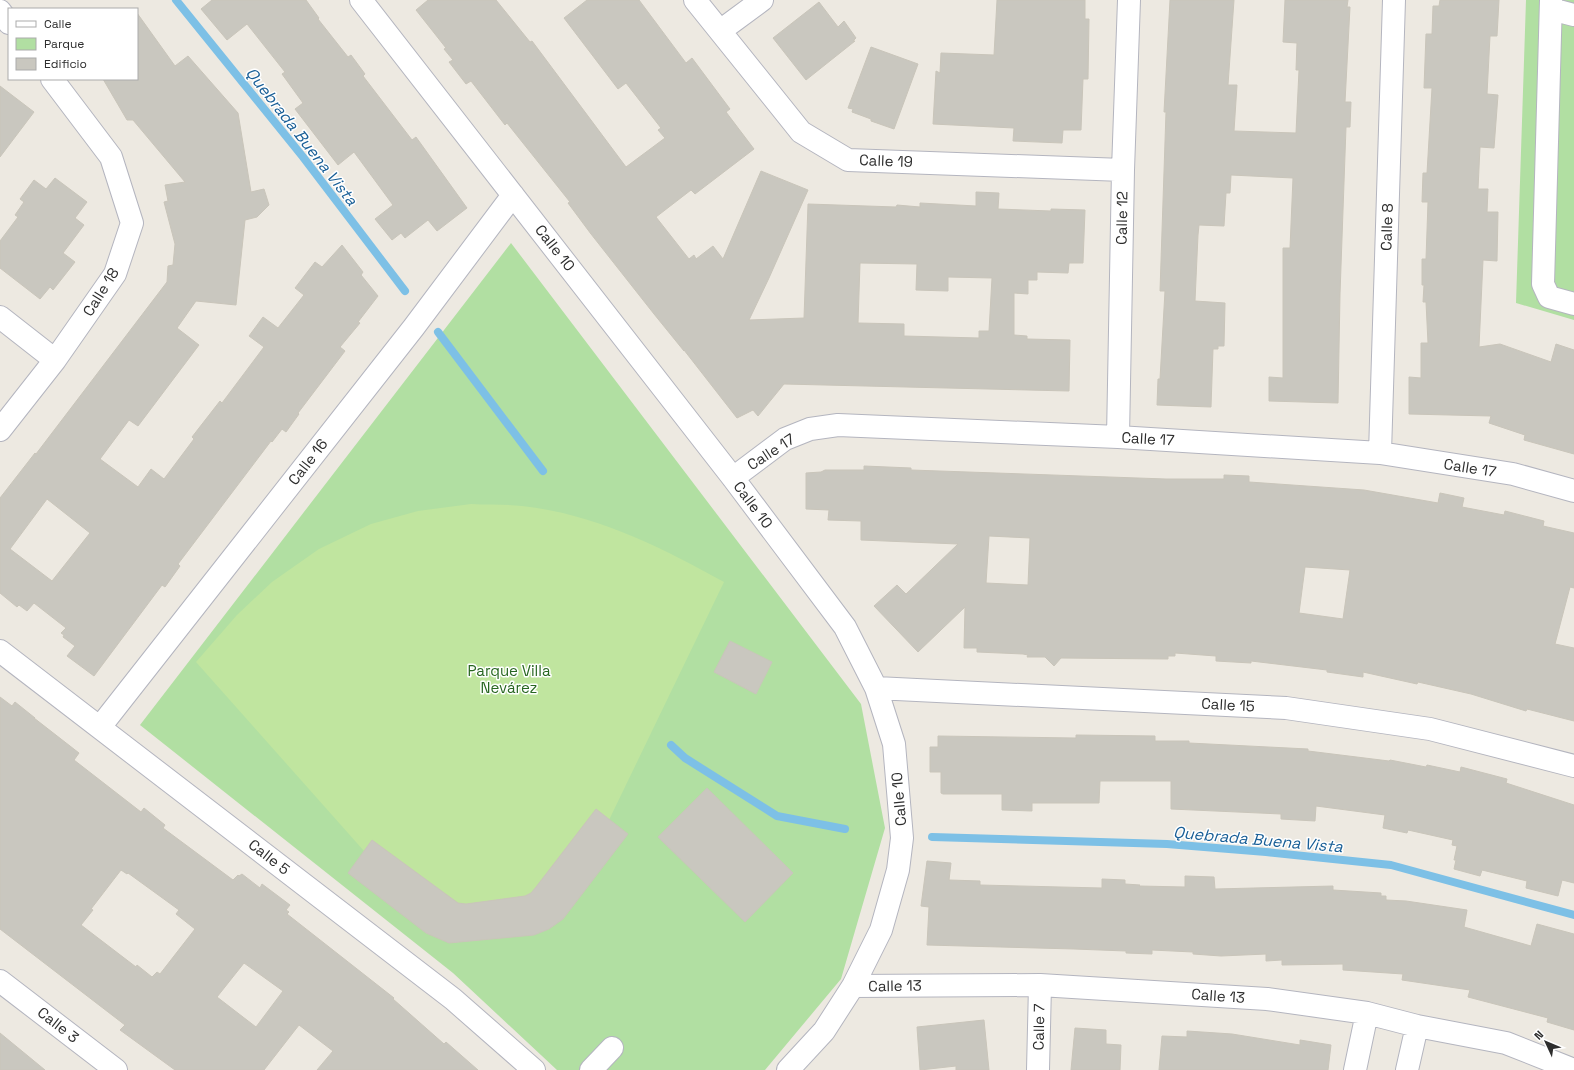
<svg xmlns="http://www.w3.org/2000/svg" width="1574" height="1070" font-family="'Space Grotesk',sans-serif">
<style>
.green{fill:#b1dfa2}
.pitch{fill:#c0e59f}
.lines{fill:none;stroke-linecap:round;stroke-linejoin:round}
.stream{stroke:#7dc0e6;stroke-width:8}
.building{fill:#c9c7bf;stroke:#c9c5ba;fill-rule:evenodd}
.minor-casing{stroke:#b4b5bf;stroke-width:24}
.minor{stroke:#fff;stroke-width:22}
.labels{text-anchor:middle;stroke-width:3;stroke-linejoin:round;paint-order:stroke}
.street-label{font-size:15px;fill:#2d2d2d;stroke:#fff}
.park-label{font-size:15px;fill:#286621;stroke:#fff}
.water-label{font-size:16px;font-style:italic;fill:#185e96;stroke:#fff}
</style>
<rect width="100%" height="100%" fill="#ede9e1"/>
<!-- green -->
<path class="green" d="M 1526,0 L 1574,0 L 1574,320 L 1516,303 Z
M 511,243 L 861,704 L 885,828 L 841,979 L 765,1070 L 557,1070 L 453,973 L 140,725 Z"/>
<!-- pitch -->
<path class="pitch" d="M 471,504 C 488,505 505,504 522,506 C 595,514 661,547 724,582 L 609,820 L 628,834 L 563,919 L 534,935 L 449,943 L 426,933 L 348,873 L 364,851 L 196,662 L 237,615 L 272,582 L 319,549 L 371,524 L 418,511 Z"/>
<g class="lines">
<!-- stream -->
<path class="stream" d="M 176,0 L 303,157 L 405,291
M 438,332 L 543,471
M 671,745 L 685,758 L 777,816 L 845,829
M 932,837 L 1167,844 L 1266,852 L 1391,865 L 1574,915"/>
</g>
<!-- building -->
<path class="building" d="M 212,0 L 306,0 L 319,18 L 318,19 L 348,57 L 351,55 L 365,74 L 363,76 L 412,140 L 416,137 L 467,208 L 437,231 L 428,220 L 405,238 L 401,233 L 392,240 L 375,219 L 393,205 L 354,152 L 338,165 L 295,109 L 303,103 L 282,74 L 285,72 L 247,24 L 227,40 L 201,9 Z
M 428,0 L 496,0 L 530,42 L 532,41 L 626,167 L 665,138 L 658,130 L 661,128 L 626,83 L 618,89 L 564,18 L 587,0 L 639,0 L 686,63 L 692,58 L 730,109 L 726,112 L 754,149 L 695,194 L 691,190 L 656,217 L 689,259 L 694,255 L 696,259 L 713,246 L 723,259 L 761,171 L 808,190 L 769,278 L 749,320 L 804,318 L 808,204 L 896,207 L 897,205 L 920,207 L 920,203 L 976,206 L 976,192 L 999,193 L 998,209 L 1051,211 L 1051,209 L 1085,210 L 1083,263 L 1069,263 L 1068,273 L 1037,272 L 1037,280 L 1028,280 L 1028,294 L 1014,293 L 1014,335 L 1027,336 L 1027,339 L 1070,340 L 1069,391 L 784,384 L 758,416 L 753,410 L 737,418 L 684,350 L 684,351 L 654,314 L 591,234 L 568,203 L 570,202 L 507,123 L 505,125 L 471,81 L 466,84 L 449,62 L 453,60 L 444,49 L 446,48 L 416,10 ZM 860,263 L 917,264 L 916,290 L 948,291 L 948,277 L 992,278 L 989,331 L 979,331 L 979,338 L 904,336 L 904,324 L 858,323 Z
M 997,0 L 1085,0 L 1085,19 L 1089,19 L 1088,79 L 1083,79 L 1081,130 L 1063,130 L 1062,143 L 1013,141 L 1014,128 L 933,124 L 936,71 L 940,73 L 941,53 L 994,55 Z
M 1170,0 L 1234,0 L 1228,85 L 1237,85 L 1234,131 L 1296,133 L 1299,70 L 1296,70 L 1297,43 L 1283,42 L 1285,0 L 1348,0 L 1347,7 L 1350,7 L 1345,102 L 1351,102 L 1350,127 L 1346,127 L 1340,294 L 1338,403 L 1269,401 L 1269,377 L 1283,378 L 1283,248 L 1290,248 L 1293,178 L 1231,175 L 1230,193 L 1226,193 L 1224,226 L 1199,225 L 1198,235 L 1195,301 L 1225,303 L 1224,346 L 1218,346 L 1218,349 L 1213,349 L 1211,407 L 1157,405 L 1158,379 L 1160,379 L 1165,291 L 1160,291 L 1166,112 L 1164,112 Z
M 1440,0 L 1499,0 L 1497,36 L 1490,36 L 1487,94 L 1498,95 L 1494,148 L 1480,147 L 1478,189 L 1488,189 L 1487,212 L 1498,212 L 1497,261 L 1483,260 L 1479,347 L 1500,344 L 1551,362 L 1556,344 L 1574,350 L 1574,454 L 1524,440 L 1525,435 L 1489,423 L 1491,416 L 1409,414 L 1409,377 L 1421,378 L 1421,343 L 1428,343 L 1426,302 L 1423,302 L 1424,285 L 1422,285 L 1422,259 L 1426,259 L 1428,202 L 1422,202 L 1423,173 L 1427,173 L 1432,88 L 1424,88 L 1426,34 L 1432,34 L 1433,6 L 1439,6 Z
M 819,2 L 838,27 L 844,21 L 856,38 L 853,41 L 855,41 L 806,80 L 773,38 Z
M 137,13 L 175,66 L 188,56 L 238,113 L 251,192 L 264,189 L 269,205 L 257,217 L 245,220 L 236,305 L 196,301 L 177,328 L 199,345 L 138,426 L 129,420 L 100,459 L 138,487 L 151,469 L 164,479 L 194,439 L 192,437 L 220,401 L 222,403 L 264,347 L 249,336 L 263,317 L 278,328 L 304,295 L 295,288 L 315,262 L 322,267 L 342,245 L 363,272 L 361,275 L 378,296 L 358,322 L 360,323 L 340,347 L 345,351 L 298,413 L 299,414 L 286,432 L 282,429 L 272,442 L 271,441 L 178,564 L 180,566 L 165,587 L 162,585 L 94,676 L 67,656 L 75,646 L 63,637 L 64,635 L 61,633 L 66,628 L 34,603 L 27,611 L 19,605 L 17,607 L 0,593 L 0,498 L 35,453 L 36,454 L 167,282 L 168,266 L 173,265 L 175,244 L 164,202 L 168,201 L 165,185 L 185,182 L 133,120 L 127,120 L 103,79 L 137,79 ZM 47,499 L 90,533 L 52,581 L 10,549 Z
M 871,47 L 918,64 L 894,129 L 871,121 L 871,119 L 852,112 L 853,109 L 848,108 Z
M 0,86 L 34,112 L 0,157 Z
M 55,178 L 87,202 L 75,218 L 84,225 L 63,253 L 75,262 L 53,290 L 50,287 L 40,299 L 0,268 L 0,241 L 18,217 L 15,215 L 24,202 L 20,199 L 34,180 L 46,189 Z
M 864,466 L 911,468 L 911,470 L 1166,479 L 1224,479 L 1224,475 L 1249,476 L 1249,482 L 1364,490 L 1438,503 L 1440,493 L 1464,498 L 1462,507 L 1504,515 L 1505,511 L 1544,521 L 1543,526 L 1574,533 L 1574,588 L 1570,587 L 1555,644 L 1574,648 L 1574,721 L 1527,709 L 1526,711 L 1471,694 L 1418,682 L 1417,684 L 1363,672 L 1363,677 L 1327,672 L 1327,670 L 1251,661 L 1251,663 L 1216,661 L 1216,656 L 1175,653 L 1175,656 L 1168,656 L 1168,659 L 1061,658 L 1054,666 L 1045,657 L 1027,657 L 1028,655 L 1023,654 L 977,652 L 977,648 L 964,648 L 965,607 L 918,652 L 874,606 L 897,585 L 906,594 L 958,544 L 861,540 L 861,521 L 828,520 L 829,510 L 806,509 L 806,473 L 821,472 L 825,470 L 864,470 ZM 989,536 L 1030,538 L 1028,585 L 986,583 ZM 1305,567 L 1350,570 L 1343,619 L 1299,613 Z
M 730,641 L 772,662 L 756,694 L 714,672 Z
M 0,697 L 12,706 L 15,702 L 35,718 L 34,718 L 79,753 L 74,760 L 141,812 L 144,808 L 165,825 L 163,828 L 233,880 L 238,875 L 239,876 L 242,874 L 260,888 L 262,884 L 290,905 L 286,910 L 289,912 L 287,914 L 394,998 L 393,999 L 444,1044 L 446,1042 L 478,1070 L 317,1070 L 333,1051 L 299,1025 L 264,1070 L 175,1070 L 120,1030 L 125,1025 L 0,929 ZM 121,870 L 127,874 L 128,873 L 179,910 L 176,914 L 195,929 L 160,974 L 157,972 L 152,977 L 137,965 L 136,967 L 81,925 L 93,910 L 91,909 ZM 244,963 L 283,991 L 256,1027 L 217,997 Z
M 1076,735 L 1155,736 L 1155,741 L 1189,741 L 1189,743 L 1308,749 L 1308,751 L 1389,761 L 1390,760 L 1426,767 L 1427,765 L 1460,772 L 1461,767 L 1507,779 L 1506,783 L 1574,805 L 1574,883 L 1562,880 L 1558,896 L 1526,888 L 1527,881 L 1482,870 L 1480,876 L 1454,869 L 1456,860 L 1454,860 L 1457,846 L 1452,845 L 1453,840 L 1408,830 L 1407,833 L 1383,828 L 1385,815 L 1316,806 L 1315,821 L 1281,819 L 1281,814 L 1171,809 L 1171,781 L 1100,781 L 1099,803 L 1032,803 L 1032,811 L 1002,810 L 1002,794 L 943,794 L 941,793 L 941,772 L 930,772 L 930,747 L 938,747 L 938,736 L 1076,738 Z
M 707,788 L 793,873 L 745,922 L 658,837 Z
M 596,809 L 628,834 L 563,919 L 549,929 L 534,935 L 449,943 L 426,933 L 348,873 L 372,840 L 458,903 L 466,904 L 525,896 L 531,893 L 536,887 Z
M 927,861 L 951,863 L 949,880 L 980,881 L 980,885 L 1102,888 L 1102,879 L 1125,880 L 1125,884 L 1140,885 L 1139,886 L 1185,887 L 1185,876 L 1214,877 L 1215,889 L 1333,886 L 1333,890 L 1381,893 L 1381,896 L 1386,896 L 1386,900 L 1406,901 L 1467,910 L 1464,927 L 1531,946 L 1537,924 L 1574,934 L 1574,1030 L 1547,1022 L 1548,1018 L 1468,997 L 1470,990 L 1402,980 L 1403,974 L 1343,970 L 1343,964 L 1282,965 L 1282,960 L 1266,961 L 1266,954 L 1221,956 L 1193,954 L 1193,952 L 1152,950 L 1152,954 L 1126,953 L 1126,951 L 1074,949 L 927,945 L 929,907 L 921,906 Z
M 984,1020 L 989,1070 L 956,1070 L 956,1066 L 920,1070 L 917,1027 Z
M 1075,1028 L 1106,1030 L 1106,1044 L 1121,1045 L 1120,1070 L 1071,1070 Z
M 1187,1031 L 1232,1034 L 1300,1045 L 1300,1040 L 1331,1045 L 1328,1070 L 1159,1070 L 1162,1036 L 1187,1037 Z
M 0,1033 L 45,1070 L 0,1070 Z"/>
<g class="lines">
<!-- minor casing -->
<g class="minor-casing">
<path id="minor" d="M 361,0 L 733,478 L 845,627 L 876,688 L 894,744 L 902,838 L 898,870 L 881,930 L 853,986 L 824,1031 L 788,1070
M 695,0 L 801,132 L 848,160 L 1123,170
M 1551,0 L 1543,284 L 1549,297 L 1574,304
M 1551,9 L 1574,15
M 0,11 L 9,23
M 720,31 L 762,0
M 0,317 L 55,360
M 0,430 L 55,360 L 115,274 L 132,223 L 111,157 L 52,79
M 1118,437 L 1123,170 L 1129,0
M 1380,453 L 1394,0
M 733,478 L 785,439 L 810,429 L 838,425 L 1118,437 L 1380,453 L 1513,474 L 1574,491
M 0,651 L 453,999 L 534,1070
M 876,688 L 1286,708 L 1430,729 L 1574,766
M 100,727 L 414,327 L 513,195
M 0,981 L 116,1070
M 853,986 L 1040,985 L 1267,999 L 1367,1013 L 1417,1026 L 1506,1043 L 1574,1070
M 591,1070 L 612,1048
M 1038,1070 L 1040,985
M 1355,1070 L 1367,1013
M 1407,1070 L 1417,1026"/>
</g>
<!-- minor -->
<use href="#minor" class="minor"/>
</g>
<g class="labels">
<!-- street labels -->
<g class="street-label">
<text transform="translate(886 161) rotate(2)" y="5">Calle 19</text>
<text transform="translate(1122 218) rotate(-89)" y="5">Calle 12</text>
<text transform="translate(1387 227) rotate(-88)" y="5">Calle 8</text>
<text transform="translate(555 248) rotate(52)" y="5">Calle 10</text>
<text transform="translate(101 292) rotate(-58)" y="5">Calle 18</text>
<text transform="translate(1148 439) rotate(3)" y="5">Calle 17</text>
<text transform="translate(771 452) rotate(-33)" y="5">Calle 17</text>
<text transform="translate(308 462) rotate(-52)" y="5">Calle 16</text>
<text transform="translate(1470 468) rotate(9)" y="5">Calle 17</text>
<text transform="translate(753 505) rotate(53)" y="5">Calle 10</text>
<text transform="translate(1228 705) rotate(3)" y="5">Calle 15</text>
<text transform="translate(899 799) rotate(-95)" y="5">Calle 10</text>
<text transform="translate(269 857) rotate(38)" y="5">Calle 5</text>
<text transform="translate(895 986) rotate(-1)" y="5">Calle 13</text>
<text transform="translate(1218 996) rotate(4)" y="5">Calle 13</text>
<text transform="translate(58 1025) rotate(38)" y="5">Calle 3</text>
<text transform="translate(1039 1027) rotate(-89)" y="5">Calle 7</text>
</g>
<!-- park labels -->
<g class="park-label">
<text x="509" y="676">Parque Villa<tspan x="509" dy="17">Nevárez</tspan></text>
</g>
<!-- water labels -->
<g class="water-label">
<text transform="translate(302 136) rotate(52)" y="6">Quebrada Buena Vista</text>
<text transform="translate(1258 839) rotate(5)" y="6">Quebrada Buena Vista</text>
</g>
</g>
<!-- legend -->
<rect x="8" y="8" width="130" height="72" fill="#ffffff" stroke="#ababab"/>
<rect x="16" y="21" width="20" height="6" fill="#ffffff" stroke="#ababab"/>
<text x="44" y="28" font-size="12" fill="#2d2d2d">Calle</text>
<rect x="16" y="38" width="20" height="12" fill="#b1dfa2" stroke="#ababab"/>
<text x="44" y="48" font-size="12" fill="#2d2d2d">Parque</text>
<rect x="16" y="58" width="20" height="12" fill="#c9c7bf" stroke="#ababab"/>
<text x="44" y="68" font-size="12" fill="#2d2d2d">Edificio</text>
<!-- north arrow -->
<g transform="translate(1546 1042) rotate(314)" stroke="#ffffff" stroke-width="3" paint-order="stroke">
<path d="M0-3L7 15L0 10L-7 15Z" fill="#2d2d2d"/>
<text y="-6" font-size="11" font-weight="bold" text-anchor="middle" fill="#2d2d2d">N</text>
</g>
</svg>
